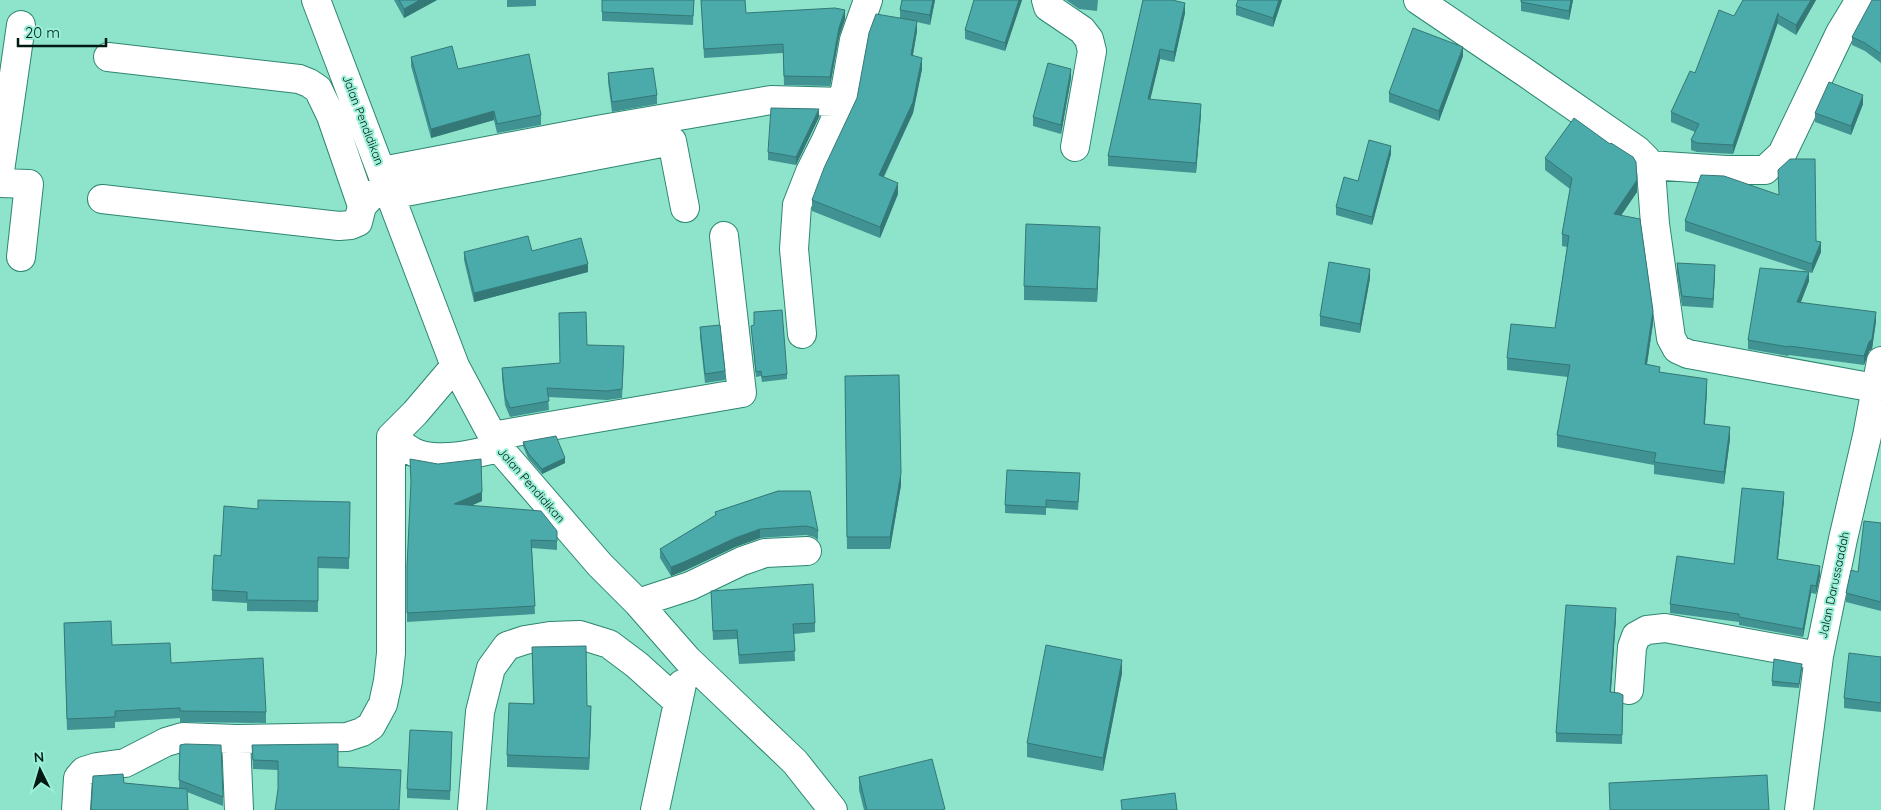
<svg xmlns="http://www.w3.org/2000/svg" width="1881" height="810" font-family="Quicksand,sans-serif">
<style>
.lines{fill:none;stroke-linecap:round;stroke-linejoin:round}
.minor-casing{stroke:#2e8671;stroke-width:30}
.minor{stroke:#fff;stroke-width:28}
.wall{fill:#409392}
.shaded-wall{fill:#347877}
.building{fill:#4babaa;stroke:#347877}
.labels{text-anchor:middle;stroke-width:4;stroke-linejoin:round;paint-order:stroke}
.street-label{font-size:12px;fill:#011a13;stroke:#9bf0d8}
</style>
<rect width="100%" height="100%" fill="#8ee3cb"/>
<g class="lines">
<!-- minor casing -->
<g class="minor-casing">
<path id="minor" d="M 316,0 L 455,366 L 499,448 L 600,565 L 638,603 L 687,659 L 795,762 L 833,810
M 1046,0 L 1048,7 L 1082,30 L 1089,39 L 1092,51 L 1075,147
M 1418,0 L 1523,71 L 1637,150 L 1646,159 L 1651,170 L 1655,224 L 1671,338 L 1677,349 L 1688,354 L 1875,388
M 108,57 L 299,79 L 309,83 L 318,89 L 331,116 L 362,206
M 1649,165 L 1726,170 L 1765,170 L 1782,154 L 1840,33 L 1860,0
M 0,171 L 21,25
M 382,171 L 597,130 L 771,100 L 843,102 L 854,40 L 868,0
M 0,183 L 29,184 L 21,257
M 390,195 L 672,141 L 685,208
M 102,199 L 339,226 L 351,225 L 358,222 L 362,206 L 373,194
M 802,334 L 794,249 L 797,205 L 810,172 L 826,140 L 843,102
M 492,436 L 742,393 L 724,236
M 391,437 C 399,442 409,451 418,454 C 443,462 474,454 499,448
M 638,603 L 690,586 L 742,561 L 765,553 L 807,551
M 1629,690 L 1632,647 L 1636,636 L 1647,630 L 1665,628 L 1819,656
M 236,739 L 239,810
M 76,810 L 78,778 L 84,771 L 97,767 L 125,763 L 166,742 L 183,737 L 236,739 L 347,737 L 362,732 L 371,726 L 383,704 L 388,681 L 391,653 L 391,437 L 415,413 L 455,366
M 472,810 L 480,712 L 491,668 L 507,646 L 525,640 L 550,636 L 580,635 L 609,644 L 637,665 L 678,702
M 655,810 L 682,684
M 1799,810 L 1819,656 L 1843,539 L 1867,436 L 1881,361"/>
</g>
<!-- minor -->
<use href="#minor" class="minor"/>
</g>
<!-- wall -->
<path class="wall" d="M 394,0 L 437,0 L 404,18 Z
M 507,0 L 536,0 L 536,6 L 507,7 Z
M 602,0 L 694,0 L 693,25 L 602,21 Z
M 701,0 L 746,13 L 845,19 L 839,37 L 830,86 L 784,85 L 783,53 L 704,58 Z
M 902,0 L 935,0 L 930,25 L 917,22 L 917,31 L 913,55 L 922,69 L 913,113 L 884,177 L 898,194 L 880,238 L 812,211 L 812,200 L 900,18 L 900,10 Z
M 974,0 L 1022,0 L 1005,51 L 965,39 L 965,30 Z
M 1066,0 L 1098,0 L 1097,11 L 1079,9 Z
M 1143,0 L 1173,0 L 1185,13 L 1174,62 L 1160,59 L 1150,99 L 1201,114 L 1196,173 L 1108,166 L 1108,156 Z
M 1238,0 L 1282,0 L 1273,27 L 1236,15 L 1236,6 Z
M 1521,0 L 1573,0 L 1569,20 L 1521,11 Z
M 1743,0 L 1816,0 L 1796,35 L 1778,24 L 1778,22 L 1733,154 L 1697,152 L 1691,150 L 1691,140 L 1695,132 L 1671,122 L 1671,112 L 1695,73 L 1734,16 Z
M 1881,0 L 1881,63 L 1865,51 L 1852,45 L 1852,37 Z
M 1463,56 L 1439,121 L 1389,102 L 1389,93 Z
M 411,57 L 458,69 L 541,115 L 541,125 L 497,133 L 494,120 L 431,138 L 411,66 Z
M 608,73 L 657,95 L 657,104 L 612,112 L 608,82 Z
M 1071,78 L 1061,134 L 1033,126 L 1033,117 Z
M 1863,104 L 1851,135 L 1815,122 L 1815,113 Z
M 819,117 L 796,165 L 768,160 L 768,152 Z
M 1391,154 L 1372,225 L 1336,215 L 1336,207 L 1358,181 Z
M 1545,158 L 1637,192 L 1621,215 L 1653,323 L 1647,365 L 1660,372 L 1707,390 L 1705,424 L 1730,439 L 1724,484 L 1654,474 L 1654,465 L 1557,447 L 1557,435 L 1568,377 L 1507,370 L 1507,358 L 1555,328 L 1567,247 L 1562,246 L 1562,234 L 1570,189 L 1545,170 Z
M 1779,195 L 1816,241 L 1821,252 L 1812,273 L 1685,231 L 1685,221 Z
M 1100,240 L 1097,302 L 1024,300 L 1024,286 Z
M 532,251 L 588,272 L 474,302 L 464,260 L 464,252 Z
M 1677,263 L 1715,274 L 1713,308 L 1682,306 L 1677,272 Z
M 1370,278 L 1360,333 L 1320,326 L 1320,316 Z
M 1809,281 L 1801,302 L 1876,321 L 1872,349 L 1869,351 L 1864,365 L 1789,355 L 1788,356 L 1748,349 L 1748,340 Z
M 751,326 L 787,374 L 787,379 L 762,382 L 761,376 L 756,377 Z
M 700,327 L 725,371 L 725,380 L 705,383 L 700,337 Z
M 587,345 L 624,355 L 622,398 L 607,400 L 548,397 L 549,410 L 510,417 L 505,405 L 502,378 L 502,368 L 560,363 Z
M 845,376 L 901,485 L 890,549 L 847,549 Z
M 523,442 L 565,463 L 542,474 L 528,458 L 523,446 Z
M 410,459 L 482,501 L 470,506 L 557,540 L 557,550 L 532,548 L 535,614 L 407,622 L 407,566 L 411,487 Z
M 1080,481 L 1078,510 L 1046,508 L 1046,515 L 1005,513 L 1005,505 Z
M 778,491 L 818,531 L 818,540 L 814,537 L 806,535 L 760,538 L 735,547 L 684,571 L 671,576 L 660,558 L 660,549 L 715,516 L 715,512 Z
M 1784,500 L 1778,559 L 1820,575 L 1816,594 L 1811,593 L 1803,637 L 1739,625 L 1739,622 L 1670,613 L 1670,604 L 1734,564 Z
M 350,502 L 349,569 L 318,568 L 318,612 L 247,611 L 247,603 L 212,601 L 212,590 L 258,509 Z
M 1881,523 L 1881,611 L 1846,602 L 1846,593 L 1858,572 Z
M 711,591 L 815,623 L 815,632 L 794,634 L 795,661 L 739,664 L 737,639 L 713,640 Z
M 1616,617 L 1611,692 L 1623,695 L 1622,744 L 1556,742 L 1556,733 Z
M 64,623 L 112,645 L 171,663 L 266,712 L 266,723 L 180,722 L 180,718 L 115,722 L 115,728 L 67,730 Z
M 532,647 L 587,706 L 591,718 L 589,770 L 507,767 L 507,755 L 533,704 Z
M 1881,657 L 1881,712 L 1844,708 L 1844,698 Z
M 1802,669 L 1799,688 L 1772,686 L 1772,681 Z
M 1122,673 L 1103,771 L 1027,757 L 1027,743 Z
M 452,741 L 450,800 L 407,798 L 407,789 Z
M 180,745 L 223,797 L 223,806 L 187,792 L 124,783 L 179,788 Z
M 252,745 L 338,767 L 401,779 L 278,789 L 278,770 L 253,769 Z
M 859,777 L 945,810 L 864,810 L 859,790 Z"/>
<!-- shaded-wall -->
<path class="shaded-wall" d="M 420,0 L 437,0 L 404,18 L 404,9 Z
M 933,0 L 935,0 L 930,25 L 930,15 Z
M 1019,0 L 1022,0 L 1005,51 L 1005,43 Z
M 1279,0 L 1282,0 L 1273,27 L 1273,18 Z
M 1571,0 L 1573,0 L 1569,20 L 1569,11 Z
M 1811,0 L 1816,0 L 1796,35 L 1796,25 Z
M 1185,3 L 1185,13 L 1174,62 L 1174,52 Z
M 845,10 L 845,19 L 839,37 L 830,86 L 830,77 L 839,28 Z
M 1778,13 L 1778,22 L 1733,154 L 1733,145 Z
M 917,21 L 917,31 L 911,65 L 911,55 Z
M 1463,47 L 1463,56 L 1439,121 L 1439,111 Z
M 1160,49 L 1160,59 L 1148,109 L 1148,99 Z
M 922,58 L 922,69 L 913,113 L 879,186 L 879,175 Z
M 1071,69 L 1071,78 L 1061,134 L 1061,125 Z
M 1863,95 L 1863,104 L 1851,135 L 1851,126 Z
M 1201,104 L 1201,114 L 1196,173 L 1196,163 Z
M 819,109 L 819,117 L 796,165 L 796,157 Z
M 494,111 L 494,120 L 431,138 L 431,129 Z
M 1391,146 L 1391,154 L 1372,225 L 1372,217 Z
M 1637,180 L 1637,192 L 1614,226 L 1614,214 Z
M 898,183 L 898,194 L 880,238 L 880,227 Z
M 1100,227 L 1100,240 L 1097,302 L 1097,289 Z
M 1821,242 L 1821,252 L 1812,273 L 1812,264 Z
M 588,264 L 588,272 L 474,302 L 474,293 Z
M 1715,265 L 1715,274 L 1713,308 L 1713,299 Z
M 1370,269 L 1370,278 L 1360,333 L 1360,324 Z
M 1809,272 L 1809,281 L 1797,311 L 1797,302 Z
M 1653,311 L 1653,323 L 1645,376 L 1645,364 Z
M 1876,312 L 1876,321 L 1872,349 L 1869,351 L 1864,365 L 1864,356 Z
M 1707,379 L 1707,390 L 1704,436 L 1704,424 Z
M 1730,427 L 1730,439 L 1724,484 L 1724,472 Z
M 565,458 L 565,463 L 542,474 L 542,469 Z
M 901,473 L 901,485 L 890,549 L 890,537 Z
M 482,492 L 482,501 L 454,513 L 454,504 Z
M 1784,492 L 1784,500 L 1777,568 L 1777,559 Z
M 760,529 L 760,538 L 735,547 L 684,571 L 671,576 L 671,567 L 735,538 Z
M 1820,566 L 1820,575 L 1816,594 L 1816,586 Z
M 1811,585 L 1811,593 L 1803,637 L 1803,629 Z
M 1616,608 L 1616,617 L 1610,702 L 1610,692 Z
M 1122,660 L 1122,673 L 1103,771 L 1103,758 Z
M 591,706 L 591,718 L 589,770 L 589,758 Z"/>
<!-- building -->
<path class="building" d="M 399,0 L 420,0 L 404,9 Z
M 602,0 L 694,0 L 693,16 L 602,12 Z
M 701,0 L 745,0 L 746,13 L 835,8 L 845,10 L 839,28 L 830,77 L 784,76 L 783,44 L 704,49 Z
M 902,0 L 933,0 L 930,15 L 900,10 Z
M 974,0 L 1019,0 L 1005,43 L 965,30 Z
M 1143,0 L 1172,0 L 1185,3 L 1174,52 L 1160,49 L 1148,99 L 1201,104 L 1196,163 L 1108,156 Z
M 1238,0 L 1279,0 L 1273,18 L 1236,6 Z
M 1521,0 L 1571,0 L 1569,11 L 1521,2 Z
M 1743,0 L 1811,0 L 1796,25 L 1778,15 L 1778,13 L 1733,145 L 1697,143 L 1691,140 L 1699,124 L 1671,112 L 1690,71 L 1695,73 L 1719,10 L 1734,16 Z
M 1872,0 L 1881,0 L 1881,54 L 1865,43 L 1852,37 Z
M 876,14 L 917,21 L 911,55 L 922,58 L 913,102 L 879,175 L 898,183 L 880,227 L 812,200 L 824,168 L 857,98 L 869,33 Z
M 1413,28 L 1463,47 L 1439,111 L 1389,93 Z
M 452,46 L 458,69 L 529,54 L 541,115 L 497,124 L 494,111 L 431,129 L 411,57 Z
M 1048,63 L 1071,69 L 1061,125 L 1033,117 Z
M 653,68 L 657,95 L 612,102 L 608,73 Z
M 1829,82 L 1863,95 L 1851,126 L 1815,113 Z
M 771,108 L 819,109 L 796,157 L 768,152 Z
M 1574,118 L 1610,144 L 1611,143 L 1633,157 L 1636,162 L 1637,180 L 1614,214 L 1640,219 L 1653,311 L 1645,364 L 1660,367 L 1659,372 L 1707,379 L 1704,424 L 1730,427 L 1724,472 L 1654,462 L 1656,453 L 1557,435 L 1570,365 L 1507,358 L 1511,324 L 1555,328 L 1569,236 L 1562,234 L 1572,178 L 1545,158 Z
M 1369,140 L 1391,146 L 1372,217 L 1336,207 L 1344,177 L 1358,181 Z
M 1790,159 L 1815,159 L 1816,241 L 1821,242 L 1812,264 L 1685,221 L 1701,175 L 1724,176 L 1779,195 L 1778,170 Z
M 1026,224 L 1100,227 L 1097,289 L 1024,286 Z
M 528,236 L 532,251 L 581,238 L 588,264 L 474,293 L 464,252 Z
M 1329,262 L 1370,269 L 1360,324 L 1320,316 Z
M 1677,263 L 1715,265 L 1713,299 L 1682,296 Z
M 1760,268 L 1809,272 L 1797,302 L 1876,312 L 1872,339 L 1869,342 L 1864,356 L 1789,346 L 1788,347 L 1748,340 Z
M 782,310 L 787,374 L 762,377 L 761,371 L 756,372 L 751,326 L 754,325 L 754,312 Z
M 586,312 L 587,345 L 624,346 L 622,389 L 607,391 L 547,388 L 549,401 L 510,408 L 505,396 L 502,368 L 560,363 L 559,313 Z
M 720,325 L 725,371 L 705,374 L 700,327 Z
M 899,375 L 901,473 L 890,537 L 847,537 L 845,376 Z
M 556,436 L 565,458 L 542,469 L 528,453 L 523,442 Z
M 410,459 L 438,464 L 481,459 L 482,492 L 454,504 L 541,511 L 557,531 L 557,541 L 531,540 L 535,606 L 407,613 L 407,566 L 411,482 Z
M 1007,470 L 1080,473 L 1078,502 L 1046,500 L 1046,507 L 1005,505 Z
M 1742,488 L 1784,492 L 1777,559 L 1820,566 L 1816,586 L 1811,585 L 1803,629 L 1739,617 L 1739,614 L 1670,604 L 1677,556 L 1734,564 Z
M 778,491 L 810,491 L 818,531 L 814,528 L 806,526 L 760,529 L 735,538 L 684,562 L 671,567 L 660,549 L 716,515 L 715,512 Z
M 258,500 L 350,502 L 349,558 L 318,557 L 318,601 L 247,600 L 247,592 L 212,590 L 214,555 L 221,556 L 224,506 L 258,509 Z
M 1864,521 L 1881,523 L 1881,602 L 1846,593 L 1851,570 L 1858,572 Z
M 813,584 L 815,623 L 793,624 L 795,651 L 739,655 L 737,630 L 713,631 L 711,591 Z
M 1566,605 L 1616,608 L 1610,692 L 1619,693 L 1623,695 L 1622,735 L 1556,733 Z
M 111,621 L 112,645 L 170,643 L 171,663 L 263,658 L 266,712 L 180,711 L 180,708 L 115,711 L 115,717 L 67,719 L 64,623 Z
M 1046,645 L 1122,660 L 1103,758 L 1027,743 Z
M 586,646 L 587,706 L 591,706 L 589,758 L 507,755 L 509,703 L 534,704 L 532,647 Z
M 1849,653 L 1881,657 L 1881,703 L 1844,698 Z
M 1774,659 L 1802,664 L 1799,684 L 1772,681 Z
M 410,730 L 452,732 L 450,791 L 407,789 Z
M 185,744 L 221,745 L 223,797 L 179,780 L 180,745 Z
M 338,744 L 338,767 L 401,770 L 399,810 L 275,810 L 278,789 L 278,761 L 253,760 L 252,745 Z
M 932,759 L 945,809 L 942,810 L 867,810 L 859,777 Z
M 123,774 L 124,783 L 187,789 L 188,810 L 91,810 L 93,776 Z
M 1767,775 L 1769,810 L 1610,810 L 1609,783 Z
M 1175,793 L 1177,810 L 1122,810 L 1121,800 Z"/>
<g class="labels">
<!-- street labels -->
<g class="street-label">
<text transform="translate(363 120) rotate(69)" y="4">Jalan Pendidikan</text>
<text transform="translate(531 485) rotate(49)" y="4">Jalan Pendidikan</text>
<text transform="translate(1834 585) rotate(-78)" y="4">Jalan Darussaadah</text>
</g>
</g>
<!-- north arrow -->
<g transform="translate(40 770) rotate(355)" stroke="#9bf0d8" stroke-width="4" paint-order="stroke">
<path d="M0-4L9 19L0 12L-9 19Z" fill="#011a13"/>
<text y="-8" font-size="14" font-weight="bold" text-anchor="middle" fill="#011a13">N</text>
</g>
<!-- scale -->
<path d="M18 38v8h88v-8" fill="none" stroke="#011a13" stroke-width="2.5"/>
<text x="25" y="38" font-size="15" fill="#011a13" stroke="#9bf0d8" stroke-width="4" paint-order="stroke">20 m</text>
</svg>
